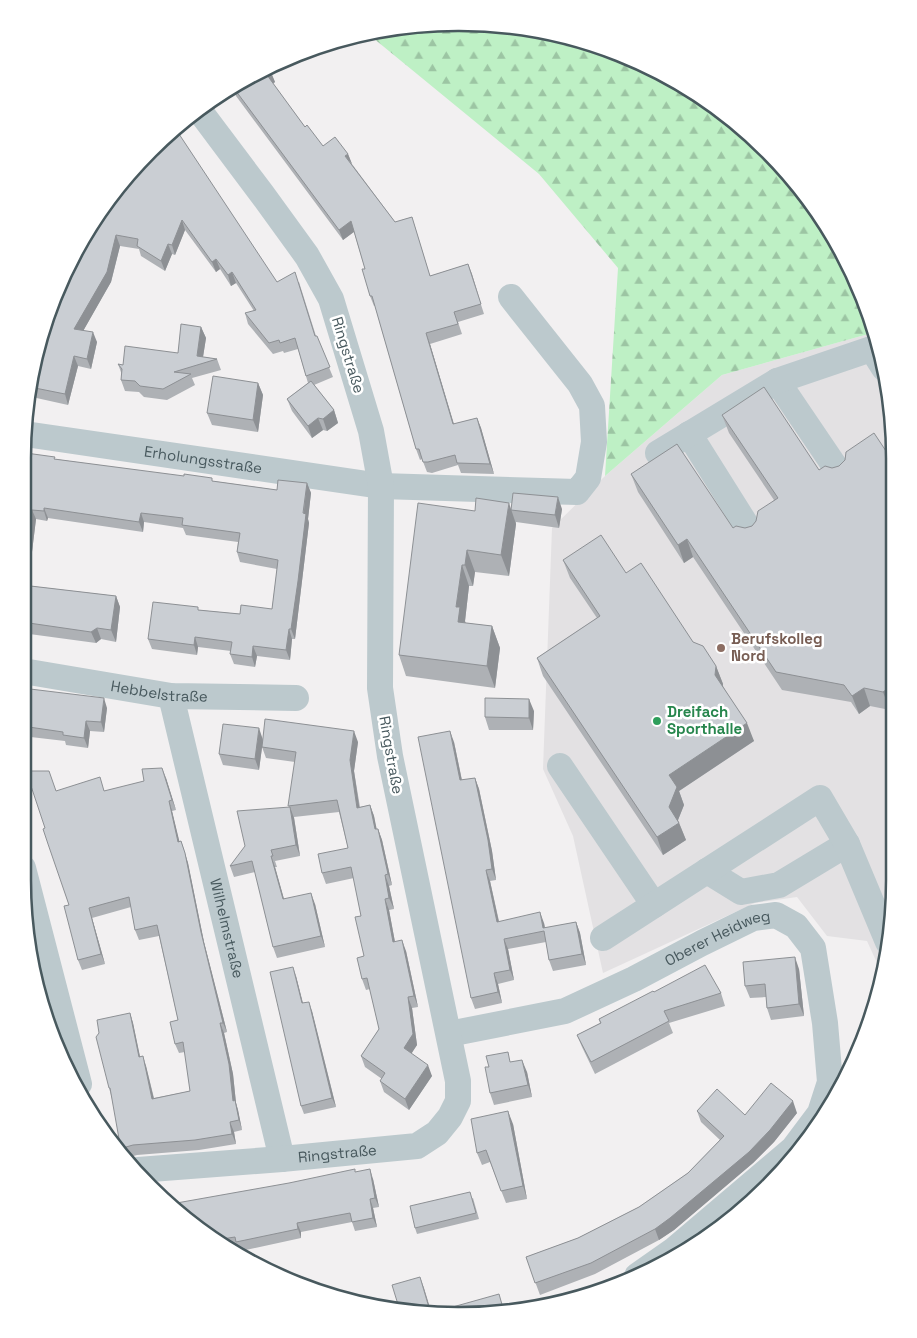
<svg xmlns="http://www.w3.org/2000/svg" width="917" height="1338" font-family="'Space Grotesk',sans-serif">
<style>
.education{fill:#e3e1e3}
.forest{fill:url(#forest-firs)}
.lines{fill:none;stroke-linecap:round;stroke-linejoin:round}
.minor{stroke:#bcc9cd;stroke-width:26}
.wall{fill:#aeb1b5}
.shaded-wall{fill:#8d9094}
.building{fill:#caced3;stroke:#8d9094}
.education-dot{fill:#8d6e63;stroke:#fff;stroke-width:2}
.leisure-dot{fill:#2e9e5b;stroke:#fff;stroke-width:2}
.labels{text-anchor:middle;stroke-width:5;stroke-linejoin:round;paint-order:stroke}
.street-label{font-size:15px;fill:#48595e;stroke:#fff}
.education-label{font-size:15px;font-weight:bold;fill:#785e54;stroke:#fff;text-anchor:start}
.leisure-label{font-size:15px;font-weight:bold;fill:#27864d;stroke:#fff;text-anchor:start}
.rim{fill:none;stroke:#48595e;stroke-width:2.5}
</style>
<defs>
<pattern id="forest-firs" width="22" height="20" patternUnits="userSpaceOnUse" patternTransform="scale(1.25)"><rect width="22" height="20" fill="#bef0c5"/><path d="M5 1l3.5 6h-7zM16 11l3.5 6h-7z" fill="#9cc5a3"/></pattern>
</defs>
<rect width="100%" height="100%" fill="#f2f0f1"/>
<!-- education -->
<path class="education" d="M 872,333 L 886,374 L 894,458 L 894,879 L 886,965 L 883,976 L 867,941 L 827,936 L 797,897 L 755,903 L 603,973 L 573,836 L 543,769 L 552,528 L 605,476 L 722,375 Z"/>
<!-- forest -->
<path class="forest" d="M 459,23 L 544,31 L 626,56 L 701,96 L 767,150 L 849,265 L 872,333 L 722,375 L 605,476 L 618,268 L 539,174 L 367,33 L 374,31 Z"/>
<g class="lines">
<!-- minor -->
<g class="minor">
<path d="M 872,349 L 884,368"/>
<path d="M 777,381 L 838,471"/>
<path id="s1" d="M 25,434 L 381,486 L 577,492 L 588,478 L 594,442 L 592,406 L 580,384 L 511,297"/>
<path d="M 689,434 L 750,531"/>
<path d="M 658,453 L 777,381 L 877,347"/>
<path id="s2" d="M 23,671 L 171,696 L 296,698"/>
<path id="s3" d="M 171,696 L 282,1159"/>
<path d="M 560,766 L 654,905"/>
<path d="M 23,868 L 79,1084"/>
<path d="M 707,871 L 741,892 L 779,885 L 847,844"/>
<path d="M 603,938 L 820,798 L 847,844 L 888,942"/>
<path id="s4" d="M 449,1034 L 565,1011 L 634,979 L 702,943 L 753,918 L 776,915 L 796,926 L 813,948 L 825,1023 L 830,1082 L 820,1113 L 793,1149 L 674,1250 L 637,1276"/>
<path id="s5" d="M 138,1170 L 282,1159 L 417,1146 L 437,1133 L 450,1117 L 458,1101 L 458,1081 L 390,756 L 380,688 L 381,486 L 371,431 L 331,299 L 307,256 L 262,194 L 199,110"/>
</g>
</g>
<!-- wall -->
<path class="wall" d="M 268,68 L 275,82 L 273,84 L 305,127 L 323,146 L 348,154 L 352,164 L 395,222 L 412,217 L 430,276 L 468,264 L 484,314 L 458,322 L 462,334 L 430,344 L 454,424 L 477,418 L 481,428 L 494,474 L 461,473 L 458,465 L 432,473 L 427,472 L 422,459 L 420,460 L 416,449 L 375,306 L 374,306 L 370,296 L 365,269 L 354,232 L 343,240 L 236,96 L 232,87 Z
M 146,156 L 277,282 L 299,282 L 316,336 L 333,377 L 314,385 L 334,410 L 338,423 L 327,431 L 323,430 L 312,438 L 292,411 L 287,399 L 308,383 L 298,349 L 284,353 L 283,351 L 273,354 L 248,324 L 245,313 L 254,311 L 236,283 L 231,286 L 220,269 L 216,272 L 185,230 L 175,255 L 172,254 L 165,271 L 141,256 L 139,249 L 120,246 L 111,282 L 83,331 L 97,342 L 91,369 L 78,366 L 68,405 L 32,397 L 29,390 L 31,373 L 104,212 Z
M 201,327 L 206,338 L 203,357 L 217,359 L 221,370 L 192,378 L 195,385 L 167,400 L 144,397 L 139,392 L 125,391 L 121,380 L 122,375 L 118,364 L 123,365 L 178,353 Z
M 258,383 L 263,395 L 258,432 L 212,425 L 207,413 Z
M 722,415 L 819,470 L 892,460 L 894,458 L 894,706 L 890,710 L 870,706 L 859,714 L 851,702 L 782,690 L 693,557 L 684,563 L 638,492 L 631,474 L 733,528 L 745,528 L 752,526 L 774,500 L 729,433 Z
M 22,458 L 55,459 L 277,490 L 307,483 L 311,493 L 308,519 L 309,523 L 295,639 L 292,639 L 290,660 L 257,656 L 255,667 L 234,664 L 230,654 L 231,651 L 198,647 L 197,655 L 152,649 L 148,639 L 199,610 L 240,614 L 272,609 L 277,569 L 240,562 L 237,552 L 238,542 L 186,535 L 183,528 L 144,522 L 143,532 L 48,518 L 47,521 L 36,519 L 31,560 L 22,559 Z
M 511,509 L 562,509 L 559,528 L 516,522 L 516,524 L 509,576 L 475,572 L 473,586 L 469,586 L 465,621 L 465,623 L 492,626 L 500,648 L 495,688 L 406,676 L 399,655 L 475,511 Z
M 563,560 L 626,573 L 716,666 L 723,684 L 723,686 L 754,741 L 679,791 L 684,805 L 678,820 L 686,840 L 663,855 L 543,676 L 537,658 L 597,618 L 570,578 Z
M 22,585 L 116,596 L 120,607 L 116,642 L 101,639 L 96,643 L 22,633 Z
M 22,688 L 107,708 L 104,732 L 90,731 L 88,748 L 66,745 L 65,741 L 22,736 Z
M 534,711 L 533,730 L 489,730 L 485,717 Z
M 263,740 L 259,770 L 223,765 L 219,754 Z
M 358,742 L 354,771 L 360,807 L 370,805 L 374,816 L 376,829 L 378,829 L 382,840 L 392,885 L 389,886 L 394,909 L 389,910 L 395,942 L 406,951 L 418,1007 L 412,1008 L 417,1045 L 411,1053 L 432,1076 L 409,1110 L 384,1092 L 380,1081 L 382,1079 L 365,1067 L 361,1056 L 379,1029 L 370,989 L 366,990 L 362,979 L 364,956 L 361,916 L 354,878 L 326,884 L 322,873 L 348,848 L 339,812 L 294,817 L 300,856 L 275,861 L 277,867 L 275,867 L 284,899 L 315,904 L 325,947 L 277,958 L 273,947 L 255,872 L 234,877 L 230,866 L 289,807 L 295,762 L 266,758 L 262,747 Z
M 454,742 L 462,780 L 475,778 L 479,789 L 492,851 L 496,880 L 490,881 L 499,921 L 544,923 L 545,928 L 576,922 L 580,933 L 586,965 L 553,971 L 549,960 L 546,942 L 508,949 L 514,980 L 498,984 L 502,1003 L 475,1009 L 471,998 Z
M 166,778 L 176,810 L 172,811 L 179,841 L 181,841 L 188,863 L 204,942 L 227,1032 L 224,1033 L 233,1074 L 236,1103 L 238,1110 L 242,1130 L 234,1132 L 236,1144 L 199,1150 L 137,1155 L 130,1157 L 129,1159 L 109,1088 L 130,1013 L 133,1023 L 140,1056 L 146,1066 L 154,1098 L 190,1091 L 185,1052 L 179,1053 L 175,1044 L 178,1020 L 159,936 L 139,940 L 135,930 L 131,907 L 92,918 L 105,964 L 82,970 L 78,960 L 69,905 L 45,828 L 57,791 L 105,791 Z
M 799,969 L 804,1016 L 771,1020 L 767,1008 L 766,997 L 750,998 L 745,986 Z
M 296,976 L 303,1003 L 312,1011 L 336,1107 L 304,1114 L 301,1106 Z
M 654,992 L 721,993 L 725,1006 L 669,1023 L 673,1033 L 595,1074 L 582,1047 L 577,1035 L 600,1023 L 599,1019 Z
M 511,1062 L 527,1072 L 532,1097 L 494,1105 L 490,1093 Z
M 697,1111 L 745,1115 L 797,1113 L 774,1142 L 753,1163 L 674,1230 L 659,1240 L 595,1274 L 540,1295 L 526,1257 L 578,1238 L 639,1207 L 688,1173 L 720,1140 L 701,1122 Z
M 513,1124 L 527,1199 L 506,1203 L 490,1162 L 482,1165 L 477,1153 Z
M 356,1172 L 373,1179 L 379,1207 L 373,1208 L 377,1227 L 355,1231 L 352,1222 L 301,1232 L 301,1238 L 241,1251 L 238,1249 L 237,1246 L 235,1247 L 171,1207 Z
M 473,1198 L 479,1219 L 417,1234 L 415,1228 Z"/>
<!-- shaded-wall -->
<path class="shaded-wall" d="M 271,72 L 275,82 L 270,85 L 267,75 Z
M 348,154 L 352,164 L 345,156 Z
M 182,220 L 185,230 L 175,255 L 172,245 Z
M 351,221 L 355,231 L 343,240 L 339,230 Z
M 116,235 L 120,246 L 111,282 L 78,340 L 74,329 Z
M 168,244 L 172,254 L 165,271 L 161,261 Z
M 216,259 L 220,269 L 216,272 L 212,262 Z
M 468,264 L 472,274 L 484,314 L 481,304 Z
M 232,272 L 236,283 L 231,286 L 228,275 Z
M 201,327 L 206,338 L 202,363 L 197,356 Z
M 93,332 L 97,342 L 91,369 L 87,359 Z
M 426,333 L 430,344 L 457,435 L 453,424 Z
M 74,356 L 78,366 L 68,405 L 65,394 Z
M 258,383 L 263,395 L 258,432 L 253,420 Z
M 334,410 L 338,423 L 327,431 L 323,419 Z
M 318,418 L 323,430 L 312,438 L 308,426 Z
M 477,418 L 481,428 L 494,474 L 490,464 Z
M 307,483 L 311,493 L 308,519 L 309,523 L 295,639 L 291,629 Z
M 558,497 L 562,509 L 559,528 L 555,515 Z
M 509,503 L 516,524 L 509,576 L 501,555 Z
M 44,508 L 48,518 L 47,521 L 44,511 Z
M 32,510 L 36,519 L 31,560 L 27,550 Z
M 141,513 L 144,522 L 143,532 L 139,522 Z
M 687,539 L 693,557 L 684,563 L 678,545 Z
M 467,550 L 475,572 L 473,586 L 465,565 Z
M 462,565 L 469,586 L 465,621 L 468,629 L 458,622 L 456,607 Z
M 116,596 L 120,607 L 116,642 L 111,630 Z
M 492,626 L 500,648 L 495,688 L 487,666 Z
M 97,628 L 101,639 L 96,643 L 91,632 Z
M 289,629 L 292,639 L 290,660 L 286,650 Z
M 195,637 L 198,647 L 197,655 L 194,645 Z
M 253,646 L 257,656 L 255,667 L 252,657 Z
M 716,666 L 723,684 L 722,693 L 715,675 Z
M 894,684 L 894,706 L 890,710 L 883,692 Z
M 864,688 L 870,706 L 859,714 L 852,696 Z
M 104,698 L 107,708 L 104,732 L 101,722 Z
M 529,699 L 534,711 L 533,730 L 529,718 Z
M 86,721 L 90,731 L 88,748 L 84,738 Z
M 747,723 L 754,741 L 679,791 L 684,805 L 676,825 L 669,807 L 669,775 Z
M 259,728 L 263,740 L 259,770 L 255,759 Z
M 354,731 L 358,742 L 354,771 L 361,819 L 357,808 L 350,760 Z
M 450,731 L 454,742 L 464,791 L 460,780 Z
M 162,768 L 166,778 L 176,810 L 172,800 Z
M 475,778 L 479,789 L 492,851 L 496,880 L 492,869 Z
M 169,801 L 172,811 L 182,852 L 178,842 Z
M 370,805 L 374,816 L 379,840 L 375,829 Z
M 290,807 L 294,818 L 300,856 L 296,845 Z
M 679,823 L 686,840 L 663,855 L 657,837 Z
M 378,829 L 382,840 L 392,885 L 388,874 Z
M 181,841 L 188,863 L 204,942 L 227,1032 L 223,1023 L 201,932 Z
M 271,856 L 275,867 L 287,910 L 283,899 Z
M 486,870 L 490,881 L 501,932 L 497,922 Z
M 385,875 L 389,886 L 394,909 L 389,898 Z
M 311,893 L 315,904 L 325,947 L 321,936 Z
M 385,899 L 389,910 L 397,953 L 393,942 Z
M 89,908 L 92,918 L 105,964 L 101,954 Z
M 540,912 L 544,923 L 547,939 L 543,928 Z
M 576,922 L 580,933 L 586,965 L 582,954 Z
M 504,939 L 508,949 L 514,980 L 510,970 Z
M 402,940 L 406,951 L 418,1007 L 414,996 Z
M 795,957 L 799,969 L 804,1016 L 799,1004 Z
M 293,967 L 296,976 L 305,1012 L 302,1003 Z
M 494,973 L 498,984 L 502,1003 L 498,992 Z
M 408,997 L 412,1008 L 417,1045 L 408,1059 L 404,1048 Z
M 309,1002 L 312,1011 L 336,1107 L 332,1098 Z
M 130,1013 L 133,1023 L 142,1067 L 139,1057 Z
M 220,1023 L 224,1033 L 233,1074 L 236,1103 L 238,1110 L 242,1130 L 233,1101 Z
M 143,1056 L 146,1066 L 156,1108 L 152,1099 Z
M 522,1060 L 527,1072 L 532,1097 L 528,1085 Z
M 428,1065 L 432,1076 L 409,1110 L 405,1099 Z
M 793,1101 L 797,1113 L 774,1142 L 753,1163 L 674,1230 L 659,1240 L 655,1229 Z
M 508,1111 L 513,1124 L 527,1199 L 523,1186 Z
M 230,1122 L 234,1132 L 236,1144 L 232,1134 Z
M 126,1147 L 130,1157 L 129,1159 L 122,1152 Z
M 370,1169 L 373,1179 L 379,1207 L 375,1198 Z
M 370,1199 L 373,1208 L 377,1227 L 373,1218 Z
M 297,1223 L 301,1232 L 301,1238 L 298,1229 Z
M 420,1277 L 424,1288 L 431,1311 L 430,1311 Z"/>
<!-- building -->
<path class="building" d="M 268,68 L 271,72 L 267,75 L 305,127 L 307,125 L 323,146 L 335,137 L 348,154 L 345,156 L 395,222 L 412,217 L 430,276 L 468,264 L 481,304 L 454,312 L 458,324 L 426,333 L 453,424 L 477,418 L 490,464 L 457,463 L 455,455 L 428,462 L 423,462 L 419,449 L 416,449 L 372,296 L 370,296 L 362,269 L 365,269 L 351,221 L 339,230 L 233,87 Z
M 179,134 L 277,282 L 295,272 L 315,336 L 317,336 L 330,367 L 306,376 L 295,338 L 280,343 L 279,340 L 269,343 L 245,313 L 256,310 L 232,272 L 228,275 L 216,259 L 212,262 L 182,220 L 172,245 L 168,244 L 161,261 L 137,246 L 138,239 L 116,235 L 107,272 L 74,329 L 93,332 L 87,359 L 74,356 L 65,394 L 30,387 L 31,373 L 77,250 L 90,229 L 103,212 L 104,212 L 146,156 Z
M 181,324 L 201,327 L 197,356 L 217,359 L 174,372 L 191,374 L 163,389 L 140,386 L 135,381 L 121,380 L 122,369 L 118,364 L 123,365 L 125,346 L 178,353 Z
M 213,376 L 258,383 L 253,420 L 207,413 Z
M 311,381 L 334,410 L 323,419 L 318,418 L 308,426 L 287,399 Z
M 764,387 L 819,470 L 825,466 L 832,468 L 839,466 L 845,460 L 846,452 L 874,433 L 892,460 L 894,458 L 894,684 L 883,692 L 864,688 L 852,696 L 844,685 L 776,672 L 687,539 L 678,545 L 631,474 L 677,444 L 733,528 L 736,526 L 745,528 L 752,526 L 756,521 L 758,511 L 778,498 L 722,415 Z
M 26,453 L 55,457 L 54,459 L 184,476 L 184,474 L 212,478 L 212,481 L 277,490 L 278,480 L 307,483 L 303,513 L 306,514 L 298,581 L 291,629 L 289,629 L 286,650 L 253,646 L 252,657 L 230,654 L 232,642 L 195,637 L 194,645 L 148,639 L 153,602 L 198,607 L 198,610 L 240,614 L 241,605 L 272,609 L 278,560 L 237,552 L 240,533 L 182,525 L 183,518 L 141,513 L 139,522 L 44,508 L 44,511 L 32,510 L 27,550 L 22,550 L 22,458 L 23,456 L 26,456 Z
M 513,493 L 558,497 L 555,515 L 511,510 Z
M 476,498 L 509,503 L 501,555 L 467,550 L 465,565 L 462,565 L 456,607 L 460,607 L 458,622 L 492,626 L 487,666 L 399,655 L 418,503 L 475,511 Z
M 601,535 L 626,573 L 641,563 L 693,642 L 703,646 L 716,666 L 715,675 L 747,723 L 669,775 L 677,787 L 669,807 L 679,823 L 657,837 L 537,658 L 600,616 L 563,560 Z
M 22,585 L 116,596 L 111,630 L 97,628 L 91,632 L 22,622 Z
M 22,688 L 104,698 L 101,722 L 86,721 L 84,738 L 63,735 L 63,732 L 22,726 Z
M 485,698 L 529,699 L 529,718 L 485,717 Z
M 265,719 L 354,731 L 350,760 L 357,808 L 370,805 L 375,829 L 378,829 L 388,874 L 385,875 L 389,898 L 385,899 L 393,942 L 402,940 L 414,996 L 408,997 L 413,1034 L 404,1048 L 428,1065 L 405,1099 L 380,1081 L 385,1073 L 361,1056 L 379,1029 L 367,978 L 362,979 L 357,958 L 364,956 L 355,917 L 361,916 L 351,867 L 322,873 L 318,854 L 348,848 L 337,800 L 288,806 L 296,752 L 262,747 Z
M 223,724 L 259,728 L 255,759 L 219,754 Z
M 450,731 L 460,780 L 475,778 L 488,840 L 492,869 L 486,870 L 497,922 L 540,912 L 543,928 L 576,922 L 582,954 L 549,960 L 544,931 L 504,939 L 510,970 L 494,973 L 498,992 L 471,998 L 418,737 Z
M 162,768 L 172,800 L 169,801 L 178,842 L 181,841 L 185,853 L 201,932 L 223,1023 L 220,1023 L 229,1064 L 233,1101 L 235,1100 L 239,1120 L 230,1122 L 232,1134 L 195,1140 L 133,1145 L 126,1147 L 122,1152 L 121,1150 L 110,1088 L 109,1088 L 96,1037 L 99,1033 L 97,1020 L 130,1013 L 139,1057 L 143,1056 L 152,1099 L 190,1091 L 183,1042 L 175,1044 L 170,1022 L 178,1020 L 157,925 L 135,930 L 129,897 L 89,908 L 101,954 L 78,960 L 64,906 L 69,905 L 48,844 L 43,829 L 45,828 L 26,771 L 49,771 L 56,791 L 100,777 L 104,791 L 144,781 L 142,769 Z
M 290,807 L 296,845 L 271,850 L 273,856 L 271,856 L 283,899 L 311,893 L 321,936 L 273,947 L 252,861 L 230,866 L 245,846 L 237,811 Z
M 795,957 L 799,1004 L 767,1008 L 765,984 L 745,986 L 743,962 Z
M 705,965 L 721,993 L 664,1011 L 669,1021 L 591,1062 L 577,1035 L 601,1023 L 599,1019 L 653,991 L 654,992 Z
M 293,967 L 302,1003 L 309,1002 L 332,1098 L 301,1106 L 270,972 Z
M 508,1052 L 510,1062 L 522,1060 L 528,1085 L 490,1093 L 485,1067 L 489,1067 L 486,1056 Z
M 771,1083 L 793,1101 L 770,1130 L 749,1152 L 670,1218 L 655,1229 L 591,1263 L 535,1283 L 526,1257 L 578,1238 L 639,1207 L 688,1173 L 724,1136 L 697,1111 L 717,1089 L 745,1115 Z
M 508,1111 L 523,1186 L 501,1191 L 486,1150 L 477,1153 L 471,1119 Z
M 355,1169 L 355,1172 L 370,1169 L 375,1198 L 370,1199 L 373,1218 L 352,1222 L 350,1213 L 297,1223 L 298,1229 L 236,1242 L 235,1237 L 222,1239 L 171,1207 L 171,1204 L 289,1183 Z
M 470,1192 L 476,1213 L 415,1228 L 410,1206 Z
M 420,1277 L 430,1311 L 400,1311 L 392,1285 Z
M 499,1294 L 503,1308 L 442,1310 Z"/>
<!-- markers -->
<circle class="education-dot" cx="721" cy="648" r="5"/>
<circle class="leisure-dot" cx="657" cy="721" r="5"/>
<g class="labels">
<!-- street labels -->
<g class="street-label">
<text transform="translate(348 355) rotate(73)" y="5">Ringstraße</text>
<text dy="5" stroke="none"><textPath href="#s1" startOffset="180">Erholungsstraße</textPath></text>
<text dy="5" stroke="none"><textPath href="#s2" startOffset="138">Hebbelstraße</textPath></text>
<text transform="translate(391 755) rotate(80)" y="5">Ringstraße</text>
<text dy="5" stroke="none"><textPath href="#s3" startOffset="239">Wilhelmstraße</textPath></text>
<text dy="5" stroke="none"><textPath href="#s4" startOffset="288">Oberer Heidweg</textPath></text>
<text dy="5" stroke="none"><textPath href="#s5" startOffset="200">Ringstraße</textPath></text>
</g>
<!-- education labels -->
<g class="education-label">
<text x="731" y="644">Berufskolleg<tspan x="731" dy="17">Nord</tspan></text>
</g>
<!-- leisure labels -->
<g class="leisure-label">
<text x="667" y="717">Dreifach<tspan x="667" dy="17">Sporthalle</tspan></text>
</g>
</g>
<!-- crop -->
<path d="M0 0H917V1338H0ZM458 31H459A427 427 0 0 1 886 458V880A427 427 0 0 1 459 1307H458A427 427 0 0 1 31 880V458A427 427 0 0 1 458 31Z" fill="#fff" fill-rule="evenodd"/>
<path class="rim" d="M458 31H459A427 427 0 0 1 886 458V880A427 427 0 0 1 459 1307H458A427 427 0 0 1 31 880V458A427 427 0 0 1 458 31Z"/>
</svg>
